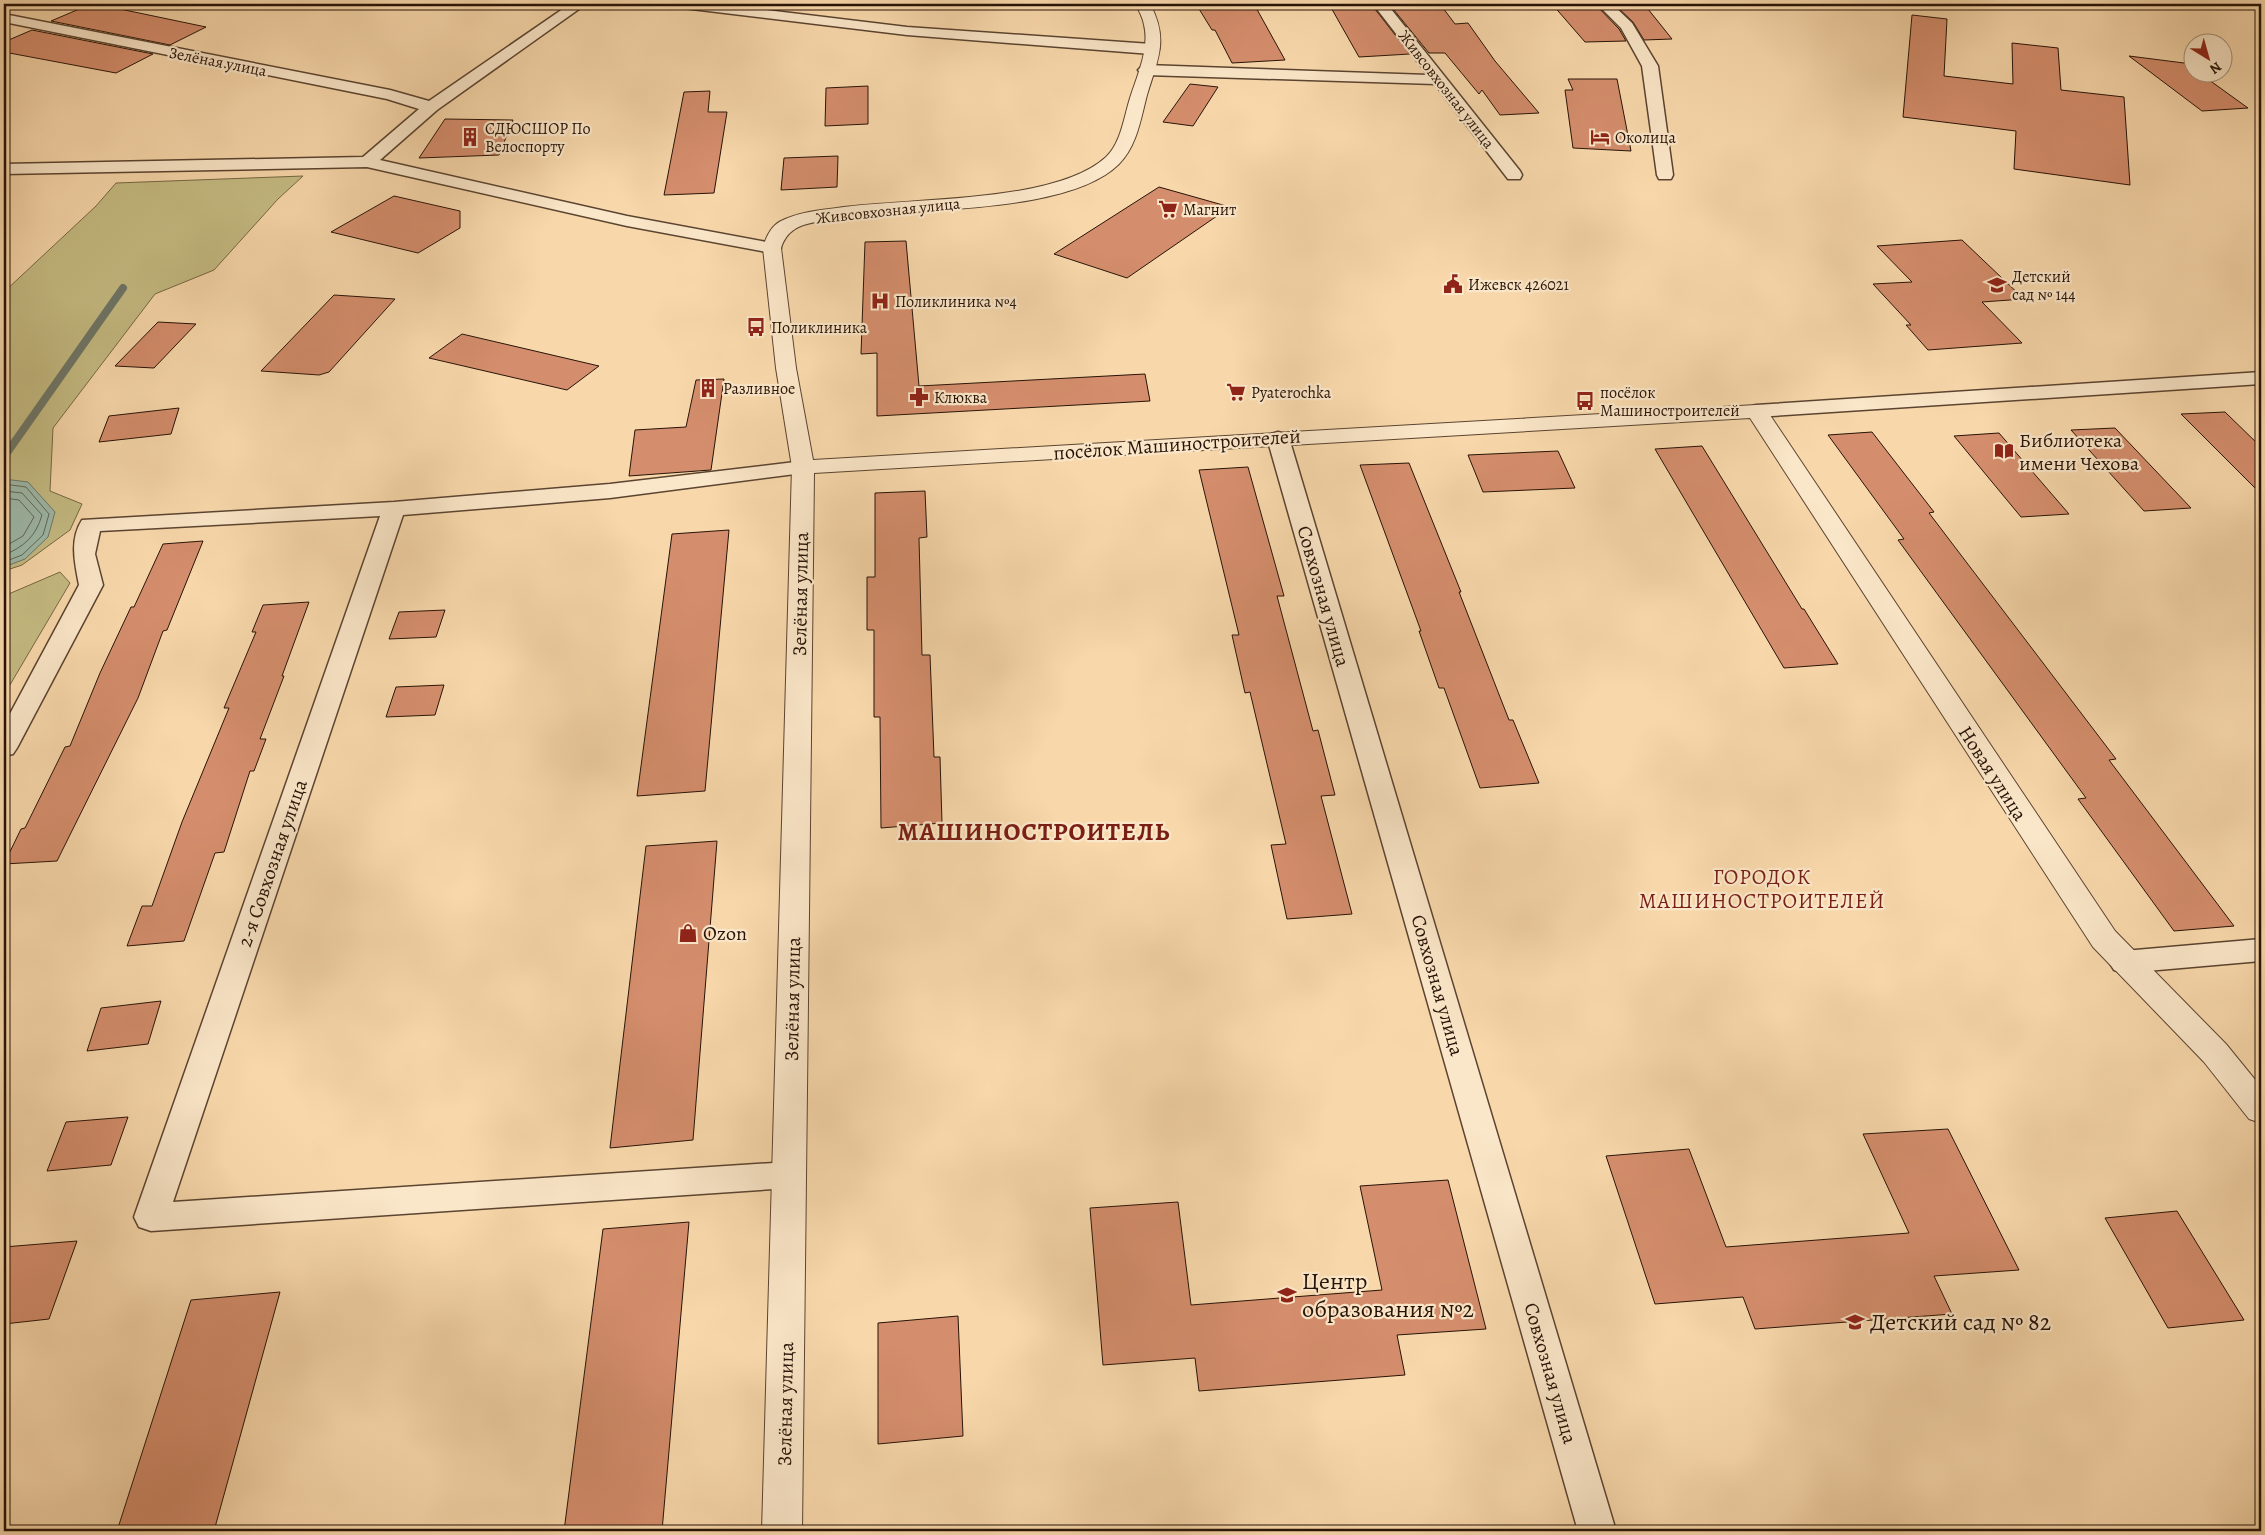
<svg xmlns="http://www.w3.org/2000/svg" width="2265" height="1535" font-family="Alegreya,serif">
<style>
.green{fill:#c5bc83;stroke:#766845}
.water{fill:#9dbaaa;stroke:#6e7769}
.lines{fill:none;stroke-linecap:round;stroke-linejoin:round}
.shore{stroke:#626658;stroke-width:1}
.stream{stroke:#6e7769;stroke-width:8}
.building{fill:#d58e6d;stroke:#271307}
.minor-casing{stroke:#5b4430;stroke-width:3}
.tertiary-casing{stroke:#5b4430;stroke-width:2}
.minor{fill:#fae6c8;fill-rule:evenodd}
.tertiary{fill:#fae6c8;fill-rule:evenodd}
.labels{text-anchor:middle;stroke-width:4.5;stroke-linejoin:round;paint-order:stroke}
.far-street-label{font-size:16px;fill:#271307;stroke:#fae6c8}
.far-poi-label{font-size:16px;fill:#271307;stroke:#fae6c8;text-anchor:start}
.poi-label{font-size:20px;fill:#271307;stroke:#fae6c8;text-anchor:start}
.street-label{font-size:20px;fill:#271307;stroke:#fae6c8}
.neighbourhood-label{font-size:21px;letter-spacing:1px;fill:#7a1f14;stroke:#fae6c8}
.near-poi-label{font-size:24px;fill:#271307;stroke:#fae6c8;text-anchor:start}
.district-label{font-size:25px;font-weight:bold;letter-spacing:1px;fill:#7a1f14;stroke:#fae6c8}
</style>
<rect width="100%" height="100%" fill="#f8d8ab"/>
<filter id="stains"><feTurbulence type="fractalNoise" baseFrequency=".004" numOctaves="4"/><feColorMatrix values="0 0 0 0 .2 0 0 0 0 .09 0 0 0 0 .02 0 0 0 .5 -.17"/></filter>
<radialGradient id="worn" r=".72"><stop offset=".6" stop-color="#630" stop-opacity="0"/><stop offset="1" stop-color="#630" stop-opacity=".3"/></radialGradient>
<!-- green -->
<path class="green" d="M 303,176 L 278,199 L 214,270 L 155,294 L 53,428 L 50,491 L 82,504 L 70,530 L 22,565 L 4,571 L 4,292 L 96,206 L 116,183 Z
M 60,572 L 70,583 L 4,695 L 4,596 Z"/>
<!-- water -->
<path class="water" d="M 4,479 L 28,482 L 55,512 L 48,537 L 25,559 L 4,567 Z"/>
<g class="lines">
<!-- shore -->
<path class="shore" d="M 4,484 L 26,487 L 49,514 L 43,535 L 22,555 L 4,562
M 4,491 L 22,493 L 42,515 C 36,536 24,547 4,555
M 4,498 L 19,500 L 34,517 L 23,536 L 4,547"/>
<!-- stream -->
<path class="stream" d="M 4,457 L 123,288"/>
</g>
<!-- building -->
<path class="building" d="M 91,4 L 96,4 L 206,27 L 170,45 L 51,21 Z
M 1196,4 L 1254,4 L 1285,60 L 1232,63 L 1215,30 L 1212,30 Z
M 1329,4 L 1371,4 L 1410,54 L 1359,57 Z
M 1389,4 L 1440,4 L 1455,24 L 1468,23 L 1495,61 L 1539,113 L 1500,115 L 1482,90 L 1479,94 L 1445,53 L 1429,53 Z
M 1552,4 L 1595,4 L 1619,29 L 1626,41 L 1585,42 Z
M 1614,4 L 1644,4 L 1672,39 L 1644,40 L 1633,22 Z
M 1912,15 L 1947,19 L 1944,76 L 2013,84 L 2012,43 L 2058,48 L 2061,90 L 2124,97 L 2130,185 L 2014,169 L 2016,131 L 1903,117 Z
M 32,30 L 153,54 L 116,73 L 4,52 L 4,42 Z
M 2129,56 L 2184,63 L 2192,69 L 2192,72 L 2198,72 L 2248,108 L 2202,111 Z
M 1568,79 L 1617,79 L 1631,151 L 1573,148 L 1565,90 L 1573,90 Z
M 1190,84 L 1218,87 L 1193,126 L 1163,122 Z
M 868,86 L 868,124 L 825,126 L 826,88 Z
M 710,91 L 708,112 L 727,112 L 714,193 L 664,195 L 684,92 Z
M 445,119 L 513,120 L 499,155 L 419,158 Z
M 838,156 L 837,187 L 781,190 L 784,158 Z
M 1159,187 L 1230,207 L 1127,278 L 1054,254 Z
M 394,196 L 460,211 L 460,228 L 418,253 L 331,232 Z
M 1962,240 L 2024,299 L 1982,302 L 2022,343 L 1928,350 L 1906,325 L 1911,325 L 1873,284 L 1912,282 L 1877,246 Z
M 906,241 L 919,386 L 1145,374 L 1150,401 L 877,416 L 877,353 L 861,354 L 865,242 Z
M 334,295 L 395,299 L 329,372 L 319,375 L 261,371 Z
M 158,322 L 196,324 L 154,368 L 115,366 Z
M 462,334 L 599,366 L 567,390 L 429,358 Z
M 724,379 L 711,470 L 629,476 L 635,430 L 686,427 L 696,380 Z
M 179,408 L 171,434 L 99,442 L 109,416 Z
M 2225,412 L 2261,447 L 2261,494 L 2181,414 Z
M 2115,428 L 2191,508 L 2144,511 L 2071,430 Z
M 1872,432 L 1934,512 L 1929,513 L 2116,759 L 2109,760 L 2234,926 L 2174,931 L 2078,799 L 2086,798 L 1898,540 L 1904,539 L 1828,435 Z
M 1999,433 L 2069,514 L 2021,517 L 1954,436 Z
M 1702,446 L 1802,609 L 1804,609 L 1838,664 L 1784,668 L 1655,449 Z
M 1558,451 L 1575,488 L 1483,492 L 1468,455 Z
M 1409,463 L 1461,592 L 1459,592 L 1509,720 L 1513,720 L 1539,783 L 1480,788 L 1444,688 L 1439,688 L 1419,631 L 1421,631 L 1360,465 Z
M 1248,467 L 1284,596 L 1277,596 L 1313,731 L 1318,730 L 1335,795 L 1321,796 L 1352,914 L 1287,919 L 1271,845 L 1286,844 L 1250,692 L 1245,693 L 1232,635 L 1239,635 L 1199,470 Z
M 925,491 L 927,537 L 919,538 L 922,655 L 930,655 L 934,757 L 940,757 L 942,823 L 881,828 L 880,717 L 874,717 L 874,630 L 867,630 L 867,577 L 875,577 L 875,493 Z
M 729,530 L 705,791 L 637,796 L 672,534 Z
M 203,541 L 167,630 L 163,631 L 138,698 L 57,861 L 4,864 L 21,829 L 25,828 L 65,747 L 70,746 L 100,673 L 131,607 L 134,607 L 163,544 Z
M 309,602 L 282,676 L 284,676 L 260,739 L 266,739 L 254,771 L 250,771 L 224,852 L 215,853 L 184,941 L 127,946 L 142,906 L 152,906 L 182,822 L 229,708 L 224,708 L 256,632 L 252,632 L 263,605 Z
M 445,610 L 436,637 L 389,639 L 399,612 Z
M 444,685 L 435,715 L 386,717 L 396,687 Z
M 717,841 L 693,1140 L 610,1148 L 646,846 Z
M 161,1001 L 148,1044 L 87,1051 L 101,1008 Z
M 128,1117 L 111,1165 L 47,1171 L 66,1122 Z
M 1948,1129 L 2019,1270 L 1934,1276 L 1952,1314 L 1755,1329 L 1743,1297 L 1655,1304 L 1606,1156 L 1689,1149 L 1726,1247 L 1909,1233 L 1863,1134 Z
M 1448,1180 L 1486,1329 L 1397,1335 L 1405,1375 L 1199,1391 L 1195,1358 L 1103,1365 L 1090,1208 L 1178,1202 L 1191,1305 L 1382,1290 L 1360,1186 Z
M 2177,1211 L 2244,1320 L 2168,1328 L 2105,1218 Z
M 689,1222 L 662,1531 L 564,1531 L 603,1229 Z
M 77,1241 L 49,1319 L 4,1324 L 4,1247 Z
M 280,1292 L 214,1531 L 117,1531 L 191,1300 Z
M 958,1316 L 963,1436 L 878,1444 L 878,1323 Z"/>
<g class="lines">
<!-- minor casing -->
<g class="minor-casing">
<path id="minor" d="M 570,4 L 586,4 L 437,110 L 380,160 L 627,216 L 772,243 L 778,244 L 781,248 L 778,252 L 772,253 L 627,226 L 367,167 L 4,174 L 4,164 L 363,157 L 419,109 L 387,99 L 4,22 L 4,14 L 390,90 L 429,101 Z
M 676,4 L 717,4 L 907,27 L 1151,44 L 1156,46 L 1159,49 L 1156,52 L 1151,54 L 907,35 L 683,8 Z
M 1373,4 L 1387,4 L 1520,171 L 1522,175 L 1520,179 L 1508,179 L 1435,84 L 1146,75 L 1141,73 L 1138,70 L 1141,67 L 1146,65 L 1428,75 Z
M 1597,4 L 1612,4 L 1632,23 L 1658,66 L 1673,175 L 1671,179 L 1659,179 L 1657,175 L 1642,66 L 1621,28 Z
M 2261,372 L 2261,384 L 1756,417 L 1749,415 L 1746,411 L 1749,407 L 1756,405 Z
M 1278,432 L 1285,434 L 1289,438 L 1616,1531 L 1578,1531 L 1267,438 L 1271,434 Z
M 803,461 L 811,462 L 814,467 L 811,472 L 610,498 L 403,515 L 173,1202 L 789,1162 L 801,1166 L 805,1175 L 801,1184 L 789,1188 L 151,1231 L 139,1227 L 134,1217 L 380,516 L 100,531 L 95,554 L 103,585 L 17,748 L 13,754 L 4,756 L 4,725 L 79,585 C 75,564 69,540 82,520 L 394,502 L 610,484 Z
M 2261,939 L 2261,961 L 2124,973 L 2114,970 L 2109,962 L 2114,954 L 2124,951 Z"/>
</g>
<!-- tertiary casing -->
<g class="tertiary-casing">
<path id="tertiary" d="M 1136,4 L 1150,4 C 1169,39 1158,59 1147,95 C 1141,118 1137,146 1119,164 C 1076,207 957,208 899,213 C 871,215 844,218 816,222 C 799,225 787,230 781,248 L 796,368 L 813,460 L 1756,405 L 1764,406 L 2115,931 L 2226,1044 L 2261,1087 L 2261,1123 L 2249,1119 L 2204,1062 L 2093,947 L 1750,418 L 814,473 L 802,1531 L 762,1531 L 792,467 L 776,368 L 763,248 C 766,237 771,226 781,221 C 800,211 824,210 844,207 C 912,198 1056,203 1106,157 C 1121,143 1124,117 1130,98 C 1137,76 1150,48 1144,25 C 1143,17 1138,10 1136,4 Z"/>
</g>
<!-- minor -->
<use href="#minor" class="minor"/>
<!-- tertiary -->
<use href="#tertiary" class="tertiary"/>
</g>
<!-- icons -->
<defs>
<g id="building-bare" transform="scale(1.5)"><path d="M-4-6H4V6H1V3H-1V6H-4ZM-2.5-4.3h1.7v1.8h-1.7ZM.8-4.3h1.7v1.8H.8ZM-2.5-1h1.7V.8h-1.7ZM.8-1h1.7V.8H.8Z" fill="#8f2418" stroke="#fae6c8" stroke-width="2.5" paint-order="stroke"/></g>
<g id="hotel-bare" transform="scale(1.5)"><path d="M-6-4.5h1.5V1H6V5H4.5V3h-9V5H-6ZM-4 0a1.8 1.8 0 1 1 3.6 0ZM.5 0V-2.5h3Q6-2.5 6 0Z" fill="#8f2418" stroke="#fae6c8" stroke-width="2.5" paint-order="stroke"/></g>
<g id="supermarket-bare" transform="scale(1.5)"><path d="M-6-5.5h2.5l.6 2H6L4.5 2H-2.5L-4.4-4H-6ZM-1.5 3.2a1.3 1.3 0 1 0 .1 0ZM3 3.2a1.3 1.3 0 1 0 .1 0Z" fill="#8f2418" stroke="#fae6c8" stroke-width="2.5" paint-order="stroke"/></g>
<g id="civic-bare" transform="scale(1.5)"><path d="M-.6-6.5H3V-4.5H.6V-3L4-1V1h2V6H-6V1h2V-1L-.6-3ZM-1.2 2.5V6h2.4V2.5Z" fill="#8f2418" stroke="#fae6c8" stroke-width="2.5" paint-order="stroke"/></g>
<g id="school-bare" transform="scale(1.5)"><path d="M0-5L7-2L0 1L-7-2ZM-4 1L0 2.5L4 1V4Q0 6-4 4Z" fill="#8f2418" stroke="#fae6c8" stroke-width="2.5" paint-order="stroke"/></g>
<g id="hospital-bare" transform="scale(1.5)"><path d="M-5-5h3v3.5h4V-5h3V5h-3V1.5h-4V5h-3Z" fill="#8f2418" stroke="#fae6c8" stroke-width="2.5" paint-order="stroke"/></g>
<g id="bus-bare" transform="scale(1.5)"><path d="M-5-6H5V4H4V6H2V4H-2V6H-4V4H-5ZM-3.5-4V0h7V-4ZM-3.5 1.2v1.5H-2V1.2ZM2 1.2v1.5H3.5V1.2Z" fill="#8f2418" stroke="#fae6c8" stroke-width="2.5" paint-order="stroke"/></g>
<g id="pharmacy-bare" transform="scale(1.5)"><path d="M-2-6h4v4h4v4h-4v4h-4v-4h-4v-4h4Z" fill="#8f2418" stroke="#fae6c8" stroke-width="2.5" paint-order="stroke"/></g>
<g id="library-bare" transform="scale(1.5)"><path d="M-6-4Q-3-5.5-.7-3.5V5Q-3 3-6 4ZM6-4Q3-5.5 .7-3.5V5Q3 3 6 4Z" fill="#8f2418" stroke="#fae6c8" stroke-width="2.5" paint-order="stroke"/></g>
<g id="shop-bare" transform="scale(1.5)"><path d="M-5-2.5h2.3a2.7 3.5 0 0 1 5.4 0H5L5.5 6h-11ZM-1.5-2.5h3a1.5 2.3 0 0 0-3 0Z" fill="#8f2418" stroke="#fae6c8" stroke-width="2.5" paint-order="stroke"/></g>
</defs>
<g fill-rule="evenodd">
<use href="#building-bare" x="470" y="137"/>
<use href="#hotel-bare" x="1600" y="137"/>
<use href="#supermarket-bare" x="1168" y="209"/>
<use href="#civic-bare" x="1453" y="284"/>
<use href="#school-bare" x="1997" y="285"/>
<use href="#hospital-bare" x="880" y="301"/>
<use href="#bus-bare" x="756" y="327"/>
<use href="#building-bare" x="708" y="388"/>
<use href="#supermarket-bare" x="1236" y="392"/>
<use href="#pharmacy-bare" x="919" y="397"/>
<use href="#bus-bare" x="1585" y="401"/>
<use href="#library-bare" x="2004" y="451"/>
<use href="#shop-bare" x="688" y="933"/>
<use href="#school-bare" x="1287" y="1295"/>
<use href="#school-bare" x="1855" y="1322"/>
</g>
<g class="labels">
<!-- far-street labels -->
<g class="far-street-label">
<text transform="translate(218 61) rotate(11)" y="6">Зелёная улица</text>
<text transform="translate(1447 89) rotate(52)" y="6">Живсовхозная улица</text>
<text transform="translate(888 210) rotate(-6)" y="6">Живсовхозная улица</text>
</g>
<!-- far-poi labels -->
<g class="far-poi-label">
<text x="485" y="134">СДЮСШОР По<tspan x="485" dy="18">Велоспорту</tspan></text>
<text x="1615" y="143">Околица</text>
<text x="1183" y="215">Магнит</text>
<text x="2012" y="282">Детский<tspan x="2012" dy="18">сад № 144</tspan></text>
<text x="1468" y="290">Ижевск 426021</text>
<text x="895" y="307">Поликлиника №4</text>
<text x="771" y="333">Поликлиника</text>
<text x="723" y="394">Разливное</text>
<text x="1251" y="398">Pyaterochka</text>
<text x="1600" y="398">посёлок<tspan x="1600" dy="18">Машиностроителей</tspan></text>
<text x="934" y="403">Клюква</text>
</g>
<!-- poi labels -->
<g class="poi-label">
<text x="2019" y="447">Библиотека<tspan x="2019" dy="23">имени Чехова</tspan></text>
<text x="703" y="940">Ozon</text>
</g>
<!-- street labels -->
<g class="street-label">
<text transform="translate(1177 444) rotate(-4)" y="7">посёлок Машиностроителей</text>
<text transform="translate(800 594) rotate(-89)" y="7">Зелёная улица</text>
<text transform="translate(1324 596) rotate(74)" y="7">Совхозная улица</text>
<text transform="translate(1993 773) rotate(57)" y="7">Новая улица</text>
<text transform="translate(272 863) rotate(-71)" y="7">2-я Совхозная улица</text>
<text transform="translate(1438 985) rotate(74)" y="7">Совхозная улица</text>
<text transform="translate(792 999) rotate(-89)" y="7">Зелёная улица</text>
<text transform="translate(1551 1373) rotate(74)" y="7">Совхозная улица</text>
<text transform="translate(785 1404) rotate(-89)" y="7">Зелёная улица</text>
</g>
<!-- neighbourhood labels -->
<g class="neighbourhood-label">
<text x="1762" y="884">ГОРОДОК<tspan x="1762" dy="24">МАШИНОСТРОИТЕЛЕЙ</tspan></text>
</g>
<!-- near-poi labels -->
<g class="near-poi-label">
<text x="1302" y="1289">Центр<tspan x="1302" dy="28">образования №2</tspan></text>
<text x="1870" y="1330">Детский сад № 82</text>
</g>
<!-- district labels -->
<g class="district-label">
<text x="1034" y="840">МАШИНОСТРОИТЕЛЬ</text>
</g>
</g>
<!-- margin -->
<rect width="2265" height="1535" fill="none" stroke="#f8d8ab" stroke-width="20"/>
<rect x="5" y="5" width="2255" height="1525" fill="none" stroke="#271307" stroke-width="2.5"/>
<rect x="10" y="10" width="2245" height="1515" fill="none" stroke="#271307"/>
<!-- north arrow -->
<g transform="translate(2208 58) rotate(143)"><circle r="24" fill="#fae6c8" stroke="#a6927b"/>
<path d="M0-4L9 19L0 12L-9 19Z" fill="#8f2418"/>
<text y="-8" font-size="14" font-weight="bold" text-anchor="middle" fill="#271307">N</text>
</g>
<rect width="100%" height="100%" filter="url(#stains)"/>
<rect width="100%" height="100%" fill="url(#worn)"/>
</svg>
